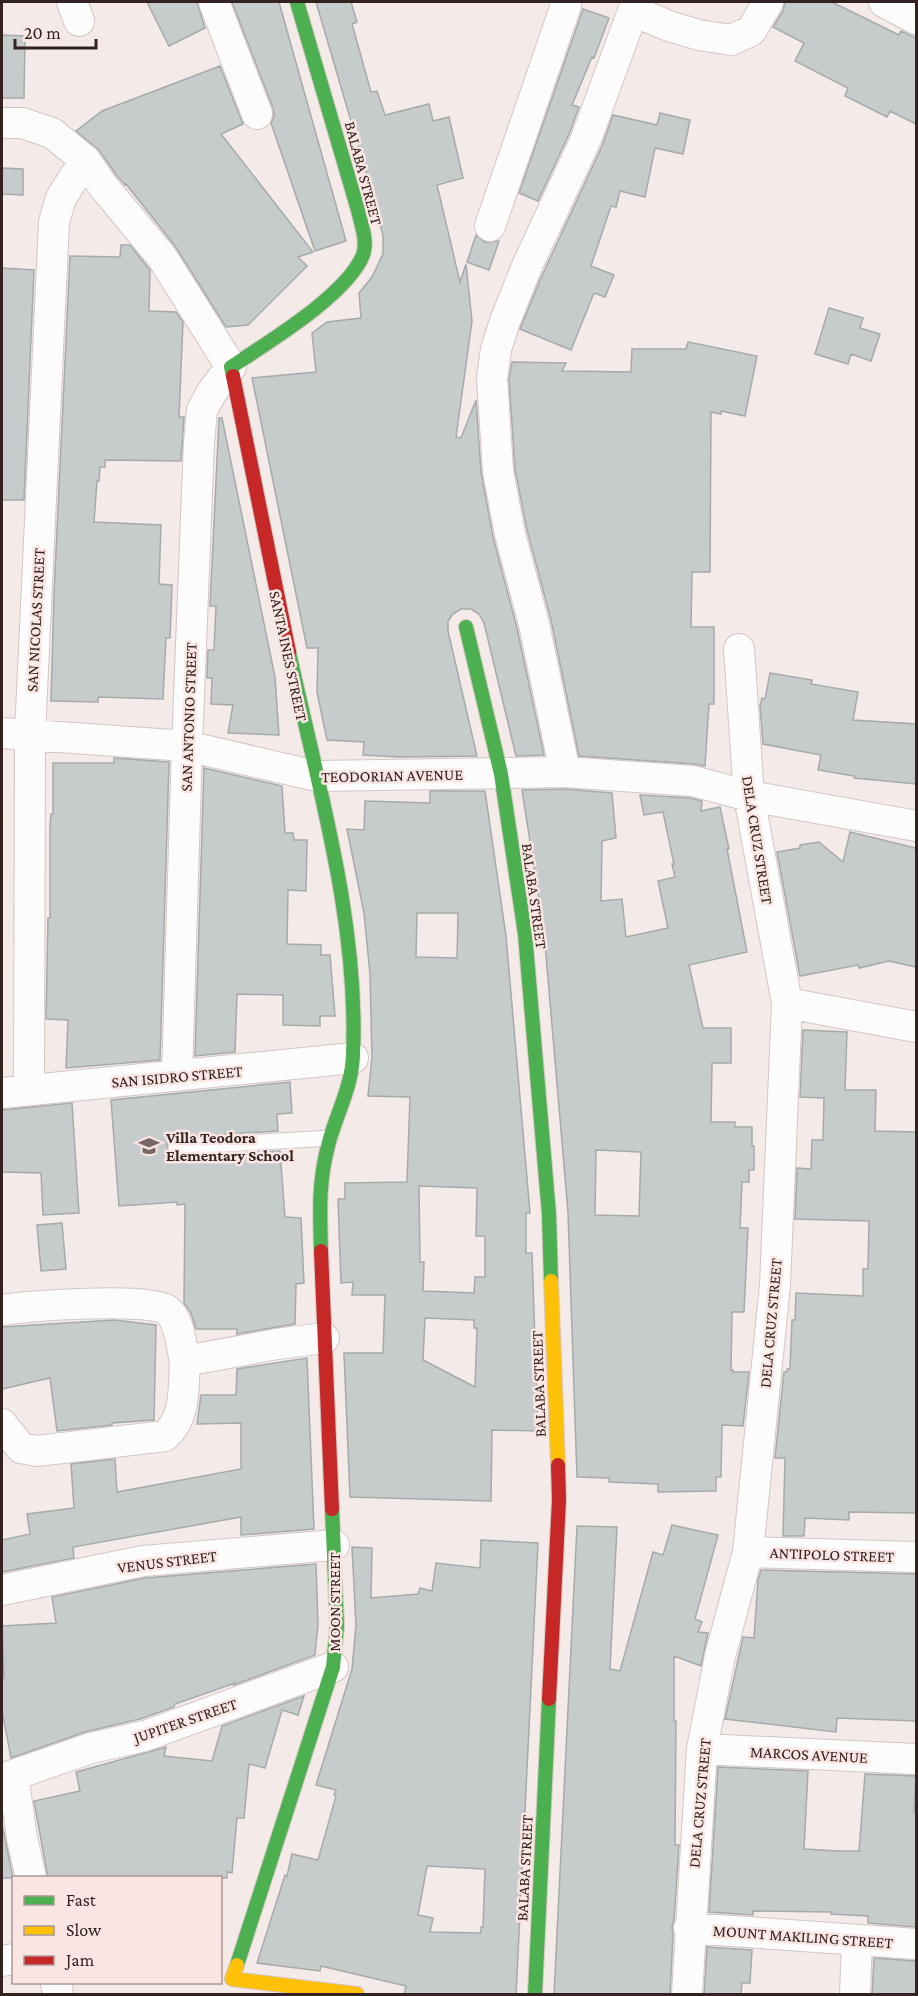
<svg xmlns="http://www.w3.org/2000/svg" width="918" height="1996" font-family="'Crimson Pro',serif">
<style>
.building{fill:#c6cbcb;stroke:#a5aaaa;stroke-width:1.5;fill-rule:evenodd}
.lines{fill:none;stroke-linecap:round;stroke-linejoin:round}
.lane-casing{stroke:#d4c6c4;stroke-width:17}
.street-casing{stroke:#d4c6c4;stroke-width:32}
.fast-casing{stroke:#d4c6c4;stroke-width:16}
.slow-casing{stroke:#d4c6c4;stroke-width:16}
.jam-casing{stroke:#d4c6c4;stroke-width:16}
.lane{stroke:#fdfcfc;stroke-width:15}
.street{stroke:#fdfcfc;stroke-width:30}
.fast{stroke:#4caf50;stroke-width:14}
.slow{stroke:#ffc107;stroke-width:14}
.jam{stroke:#c62828;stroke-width:14}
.labels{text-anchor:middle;stroke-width:5;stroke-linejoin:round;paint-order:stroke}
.street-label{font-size:16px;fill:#332220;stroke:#f9e6e3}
.poi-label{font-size:16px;font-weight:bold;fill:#332220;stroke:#f9e6e3;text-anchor:start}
</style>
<rect width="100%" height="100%" fill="#f4eae8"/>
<!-- building -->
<path class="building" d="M 147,2 L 197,2 L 205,28 L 169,46 Z
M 232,2 L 279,2 L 346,241 L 315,251 L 271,123 L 274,116 L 273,108 Z
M 316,2 L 351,2 L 357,22 L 352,24 L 371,92 L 377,91 L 385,115 L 429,104 L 433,121 L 449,117 L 463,178 L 437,185 L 460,282 L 466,264 L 472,321 L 456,437 L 461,438 L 476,400 L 481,472 L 493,537 L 517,628 L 544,755 L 516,756 L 484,623 L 479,614 L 471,609 L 461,609 L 453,614 L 448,621 L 448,631 L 477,756 L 400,757 L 363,755 L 364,742 L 327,740 L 317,692 L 318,648 L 307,648 L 252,378 L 316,372 L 312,333 L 327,322 L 361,318 L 359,293 L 372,277 L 383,254 L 383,236 L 376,206 Z
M 785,2 L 832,2 L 899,35 L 901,31 L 916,38 L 916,124 L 890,111 L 887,117 L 845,96 L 848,88 L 795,61 L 804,43 L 773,27 L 783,11 Z
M 583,9 L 609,18 L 594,58 L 592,57 L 572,105 L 579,107 L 570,132 L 538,201 L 519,193 Z
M 2,35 L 25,36 L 24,98 L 2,98 Z
M 220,66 L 243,124 L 221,134 L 313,252 L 298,257 L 307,266 L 248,325 L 226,327 L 175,246 L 126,184 L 125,185 L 117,176 L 99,150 L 76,131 L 102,111 Z
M 660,113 L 690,120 L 683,154 L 655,148 L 645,197 L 620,191 L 616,207 L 611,206 L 591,266 L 614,275 L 605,297 L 594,293 L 571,350 L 520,329 L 540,280 L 602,146 L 613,115 L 657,125 Z
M 2,168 L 23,169 L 23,195 L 2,194 Z
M 476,235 L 485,242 L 499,241 L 489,270 L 467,262 Z
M 121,245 L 130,245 L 150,270 L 149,311 L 176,312 L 183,322 L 179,417 L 184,417 L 181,461 L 105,460 L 105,467 L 100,467 L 99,481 L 97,481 L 94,522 L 161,525 L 159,584 L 172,585 L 170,638 L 166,638 L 163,699 L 98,697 L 98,702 L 51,701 L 54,594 L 70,256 L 120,257 Z
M 2,268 L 34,270 L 24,500 L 2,500 Z
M 829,308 L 863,318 L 860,328 L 880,334 L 871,361 L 851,354 L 848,364 L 815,354 Z
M 688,342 L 757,356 L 745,416 L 721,411 L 721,414 L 711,412 L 710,572 L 692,572 L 691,627 L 714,627 L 714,704 L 709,704 L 705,766 L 694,764 L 579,756 L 551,620 L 527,530 L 515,469 L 509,379 L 512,362 L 566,363 L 562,371 L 631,372 L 632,349 L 686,349 Z
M 219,418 L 222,418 L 275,677 L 279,735 L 228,733 L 233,705 L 211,704 L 212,678 L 207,678 L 208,650 L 214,650 L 216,606 L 210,606 Z
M 770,673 L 812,680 L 811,684 L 858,692 L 853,720 L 916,724 L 916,784 L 854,778 L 854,776 L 818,770 L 821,755 L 763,744 L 760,706 L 762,698 L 765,699 Z
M 114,758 L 169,762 L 160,1060 L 66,1068 L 68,1020 L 46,1019 L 48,918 L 50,918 L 50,827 L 51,814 L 53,814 L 53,763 L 114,763 Z
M 204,768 L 282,786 L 285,833 L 293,833 L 294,840 L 307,840 L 306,891 L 288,890 L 287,944 L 321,945 L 321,955 L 330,955 L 335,1016 L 320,1016 L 320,1026 L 283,1025 L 283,995 L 237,994 L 235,1052 L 195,1056 Z
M 565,789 L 612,793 L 616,838 L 602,841 L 601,901 L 622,899 L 626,937 L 668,928 L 658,881 L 675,877 L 672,864 L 674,864 L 663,812 L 644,815 L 640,795 L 690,798 L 702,801 L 701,811 L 720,807 L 729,849 L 727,849 L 747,952 L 689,965 L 703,1028 L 731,1028 L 731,1063 L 712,1063 L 711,1122 L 735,1122 L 735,1127 L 752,1127 L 752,1146 L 754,1146 L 754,1170 L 749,1170 L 749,1182 L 742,1182 L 740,1228 L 748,1228 L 744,1312 L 732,1312 L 731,1370 L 733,1370 L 733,1372 L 749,1372 L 743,1426 L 722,1425 L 721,1477 L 716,1477 L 716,1491 L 658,1492 L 658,1484 L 609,1482 L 609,1478 L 577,1477 L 568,1212 L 544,932 L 522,790 ZM 596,1150 L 641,1152 L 639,1216 L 595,1215 Z
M 430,791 L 485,791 L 506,936 L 530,1213 L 526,1213 L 526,1253 L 532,1253 L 538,1431 L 492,1430 L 491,1501 L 350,1497 L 344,1353 L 383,1353 L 385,1295 L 352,1295 L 353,1282 L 341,1283 L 338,1199 L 345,1199 L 345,1183 L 407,1182 L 410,1097 L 368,1096 L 372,1057 L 370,974 L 364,913 L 347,829 L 364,830 L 365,801 L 430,803 ZM 417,913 L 458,913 L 457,958 L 416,957 ZM 419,1186 L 477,1188 L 476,1236 L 485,1236 L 485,1277 L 475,1277 L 474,1293 L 423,1291 L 424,1262 L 420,1262 ZM 425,1318 L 474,1320 L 474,1328 L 477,1328 L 475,1387 L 423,1360 Z
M 850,832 L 916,848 L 916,967 L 889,961 L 859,968 L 858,965 L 800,976 L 777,852 L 800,848 L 800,845 L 819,842 L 843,862 Z
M 803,1030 L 847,1032 L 845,1090 L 876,1090 L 875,1131 L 916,1132 L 916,1513 L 849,1512 L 849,1520 L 805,1518 L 804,1536 L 783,1536 L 785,1458 L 775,1458 L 784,1372 L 787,1372 L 787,1369 L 790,1369 L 792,1320 L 795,1320 L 796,1293 L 863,1296 L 863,1269 L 868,1269 L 869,1221 L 795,1219 L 797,1168 L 811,1169 L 812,1140 L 823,1140 L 824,1098 L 800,1097 Z
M 290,1082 L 292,1113 L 277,1114 L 278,1131 L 175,1137 L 167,1143 L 168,1153 L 177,1157 L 280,1151 L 285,1217 L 301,1218 L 304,1283 L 296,1284 L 295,1324 L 237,1334 L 237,1329 L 196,1329 L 191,1313 L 184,1303 L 185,1204 L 177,1205 L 177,1202 L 119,1206 L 111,1100 Z
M 72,1103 L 79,1213 L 43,1215 L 41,1173 L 2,1172 L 2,1110 Z
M 62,1223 L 66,1269 L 41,1271 L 37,1225 Z
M 114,1320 L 156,1325 L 154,1420 L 112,1423 L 112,1425 L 57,1431 L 50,1378 L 2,1389 L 2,1327 Z
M 307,1358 L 314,1529 L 241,1535 L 241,1517 L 73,1547 L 74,1558 L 2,1572 L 2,1540 L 30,1534 L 27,1514 L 74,1508 L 71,1464 L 115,1459 L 117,1492 L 241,1469 L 241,1423 L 197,1424 L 201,1395 L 236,1395 L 237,1369 Z
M 672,1525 L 718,1535 L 695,1619 L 702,1622 L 698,1632 L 708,1633 L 701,1666 L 674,1656 L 674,1721 L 676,1721 L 675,1845 L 679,1845 L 674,1919 L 672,1927 L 673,1935 L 670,1995 L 554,1995 L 577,1526 L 617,1527 L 610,1669 L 620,1671 L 653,1552 L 663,1555 Z
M 481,1540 L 538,1543 L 516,1995 L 404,1995 L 406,1986 L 321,1966 L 320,1971 L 257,1963 L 285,1875 L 287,1876 L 292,1854 L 318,1860 L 336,1796 L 334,1795 L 336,1790 L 316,1785 L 352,1669 L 356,1625 L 352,1547 L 372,1548 L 371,1598 L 418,1594 L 420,1588 L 432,1591 L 436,1563 L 480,1568 ZM 427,1866 L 485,1869 L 483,1927 L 481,1927 L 481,1933 L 430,1932 L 433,1918 L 418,1915 Z
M 316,1564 L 318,1625 L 315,1655 L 234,1685 L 235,1683 L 175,1704 L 174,1707 L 140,1719 L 85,1732 L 11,1758 L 2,1711 L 2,1678 L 4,1678 L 2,1626 L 56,1623 L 52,1597 L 145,1578 Z
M 761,1570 L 916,1574 L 916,1721 L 837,1718 L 836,1732 L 725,1719 L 743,1637 L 754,1638 L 758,1580 Z
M 304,1696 L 298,1715 L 282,1710 L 265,1768 L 249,1764 L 244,1818 L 237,1818 L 232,1873 L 227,1872 L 227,1878 L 48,1878 L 34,1801 L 80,1791 L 76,1772 L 166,1747 L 164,1756 L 212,1761 L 222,1726 Z
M 718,1767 L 808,1771 L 804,1849 L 839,1851 L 859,1851 L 865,1774 L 916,1776 L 914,1813 L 916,1813 L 916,1927 L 868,1923 L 868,1916 L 831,1914 L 831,1912 L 753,1911 L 753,1915 L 709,1912 Z
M 2,1829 L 3,1829 L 13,1878 L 2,1878 Z
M 707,1947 L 752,1950 L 750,1983 L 742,1983 L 741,1995 L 704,1995 Z
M 874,1958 L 916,1961 L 916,1995 L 872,1995 Z"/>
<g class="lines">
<!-- lane casing -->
<g class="lane-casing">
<path id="lane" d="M 176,1147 L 330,1138"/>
</g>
<!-- street casing -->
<g class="street-casing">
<path id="street" d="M 72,2 L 79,21
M 214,2 L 257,114
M 884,2 L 916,19
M 2,123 L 22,123 L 52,133 L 85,160 L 103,186 L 162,257 L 231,367 L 212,392 L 202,410 L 199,442 L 187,746 L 177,1076
M 490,226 L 566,5 L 565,2
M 2,733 L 187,746 L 316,776 L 565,772 L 693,781 L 749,796 L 916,826
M 565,772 L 534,624 L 510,534 L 498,471 L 492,378 L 496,349 L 505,321 L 527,266 L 586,139 L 633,11 L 669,26 L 699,35 L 731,40 L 751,31 L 768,2
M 787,1003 L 916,1027
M 29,1089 L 30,734 L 54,222 L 61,198 L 85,160
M 2,1093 L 353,1058
M 2,1310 C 28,1306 149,1297 167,1310 C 180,1320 181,1346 185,1361 L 277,1344 L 324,1338
M 2,1424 L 21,1448 L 37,1451 L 165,1436 C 187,1416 183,1388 185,1361
M 748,1552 L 916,1557
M 2,1590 L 143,1561 L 334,1545
M 702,1749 L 916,1759
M 13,1775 L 22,1838 L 31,1878
M 2,1779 L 91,1748 L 145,1736 L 333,1667
M 689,1928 L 916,1944
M 2,1961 L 14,1959
M 56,1982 L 58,1994
M 687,1994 L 702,1749 L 720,1656 L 748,1552 L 775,1285 L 787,1003 L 749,796 L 739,649
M 855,1994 L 857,1940"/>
</g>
<!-- fast casing -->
<g class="fast-casing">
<path id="fast" d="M 233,376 L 231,367 C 267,343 347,295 363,255 C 368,241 361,224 358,210 L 297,2
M 466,627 L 501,774 L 525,934 L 549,1214 L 551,1281
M 289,652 C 317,783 359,921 353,1055 C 352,1086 337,1113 329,1142 C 318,1182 320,1211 321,1251
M 237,1965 L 333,1667 L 337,1626 L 332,1509
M 535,1994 L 549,1699"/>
</g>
<!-- slow casing -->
<g class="slow-casing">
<path id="slow" d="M 551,1281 L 558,1465
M 237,1965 L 232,1979 L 357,1994"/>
</g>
<!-- jam casing -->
<g class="jam-casing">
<path id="jam" d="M 233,376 L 289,652
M 321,1251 L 332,1509
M 549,1699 L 559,1500 L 558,1465"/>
</g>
<!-- lane -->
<use href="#lane" class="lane"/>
<!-- street -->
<use href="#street" class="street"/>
<!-- fast -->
<use href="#fast" class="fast"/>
<!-- slow -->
<use href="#slow" class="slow"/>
<!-- jam -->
<use href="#jam" class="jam"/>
</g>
<!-- icons -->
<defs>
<g id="school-bare" transform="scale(1.62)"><path d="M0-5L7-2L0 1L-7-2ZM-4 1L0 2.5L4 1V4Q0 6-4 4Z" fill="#776866" stroke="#f9e6e3" stroke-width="2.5" paint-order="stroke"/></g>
</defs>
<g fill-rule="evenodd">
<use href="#school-bare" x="149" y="1146"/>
</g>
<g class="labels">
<!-- street labels -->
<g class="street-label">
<text transform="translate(364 173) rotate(75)" y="6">BALABA STREET</text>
<text transform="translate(35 620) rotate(-87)" y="6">SAN NICOLAS STREET</text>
<text transform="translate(289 656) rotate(78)" y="6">SANTA INES STREET</text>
<text transform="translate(188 717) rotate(-88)" y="6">SAN ANTONIO STREET</text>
<text transform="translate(392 775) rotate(-1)" y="6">TEODORIAN AVENUE</text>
<text transform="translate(758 840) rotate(81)" y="6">DELA CRUZ STREET</text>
<text transform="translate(535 896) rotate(82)" y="6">BALABA STREET</text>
<text transform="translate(177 1076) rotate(-5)" y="6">SAN ISIDRO STREET</text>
<text transform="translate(770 1323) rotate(-85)" y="6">DELA CRUZ STREET</text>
<text transform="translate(538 1384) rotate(-92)" y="6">BALABA STREET</text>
<text transform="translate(832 1554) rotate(2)" y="6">ANTIPOLO STREET</text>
<text transform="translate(167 1561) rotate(-7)" y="6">VENUS STREET</text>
<text transform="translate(334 1602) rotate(-90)" y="6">MOON STREET</text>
<text transform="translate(185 1720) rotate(-19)" y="6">JUPITER STREET</text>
<text transform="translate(809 1754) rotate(3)" y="6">MARCOS AVENUE</text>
<text transform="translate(699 1803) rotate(-85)" y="6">DELA CRUZ STREET</text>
<text transform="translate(524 1868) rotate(-87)" y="6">BALABA STREET</text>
<text transform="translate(803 1936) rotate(4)" y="6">MOUNT MAKILING STREET</text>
</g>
<!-- poi labels -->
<g class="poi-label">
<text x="166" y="1143">Villa Teodora<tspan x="166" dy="18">Elementary School</tspan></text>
</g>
</g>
<!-- border -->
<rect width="918" height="1996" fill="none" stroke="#332220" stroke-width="6"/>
<!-- legend -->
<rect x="12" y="1876" width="210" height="108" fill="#f9e6e3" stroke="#aa9895" stroke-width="1.5"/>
<rect x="24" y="1896" width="30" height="9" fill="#4caf50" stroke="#aa9895" stroke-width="1.5"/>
<text x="66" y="1906" font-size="18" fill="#332220">Fast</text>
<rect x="24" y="1926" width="30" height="9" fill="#ffc107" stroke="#aa9895" stroke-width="1.5"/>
<text x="66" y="1936" font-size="18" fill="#332220">Slow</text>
<rect x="24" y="1956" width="30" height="9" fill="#c62828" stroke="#aa9895" stroke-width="1.5"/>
<text x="66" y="1966" font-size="18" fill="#332220">Jam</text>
<!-- scale -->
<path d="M15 39v9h81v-9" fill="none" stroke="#332220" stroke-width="3"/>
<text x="24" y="39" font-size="18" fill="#332220" stroke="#f9e6e3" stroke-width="4.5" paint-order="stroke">20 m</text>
</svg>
